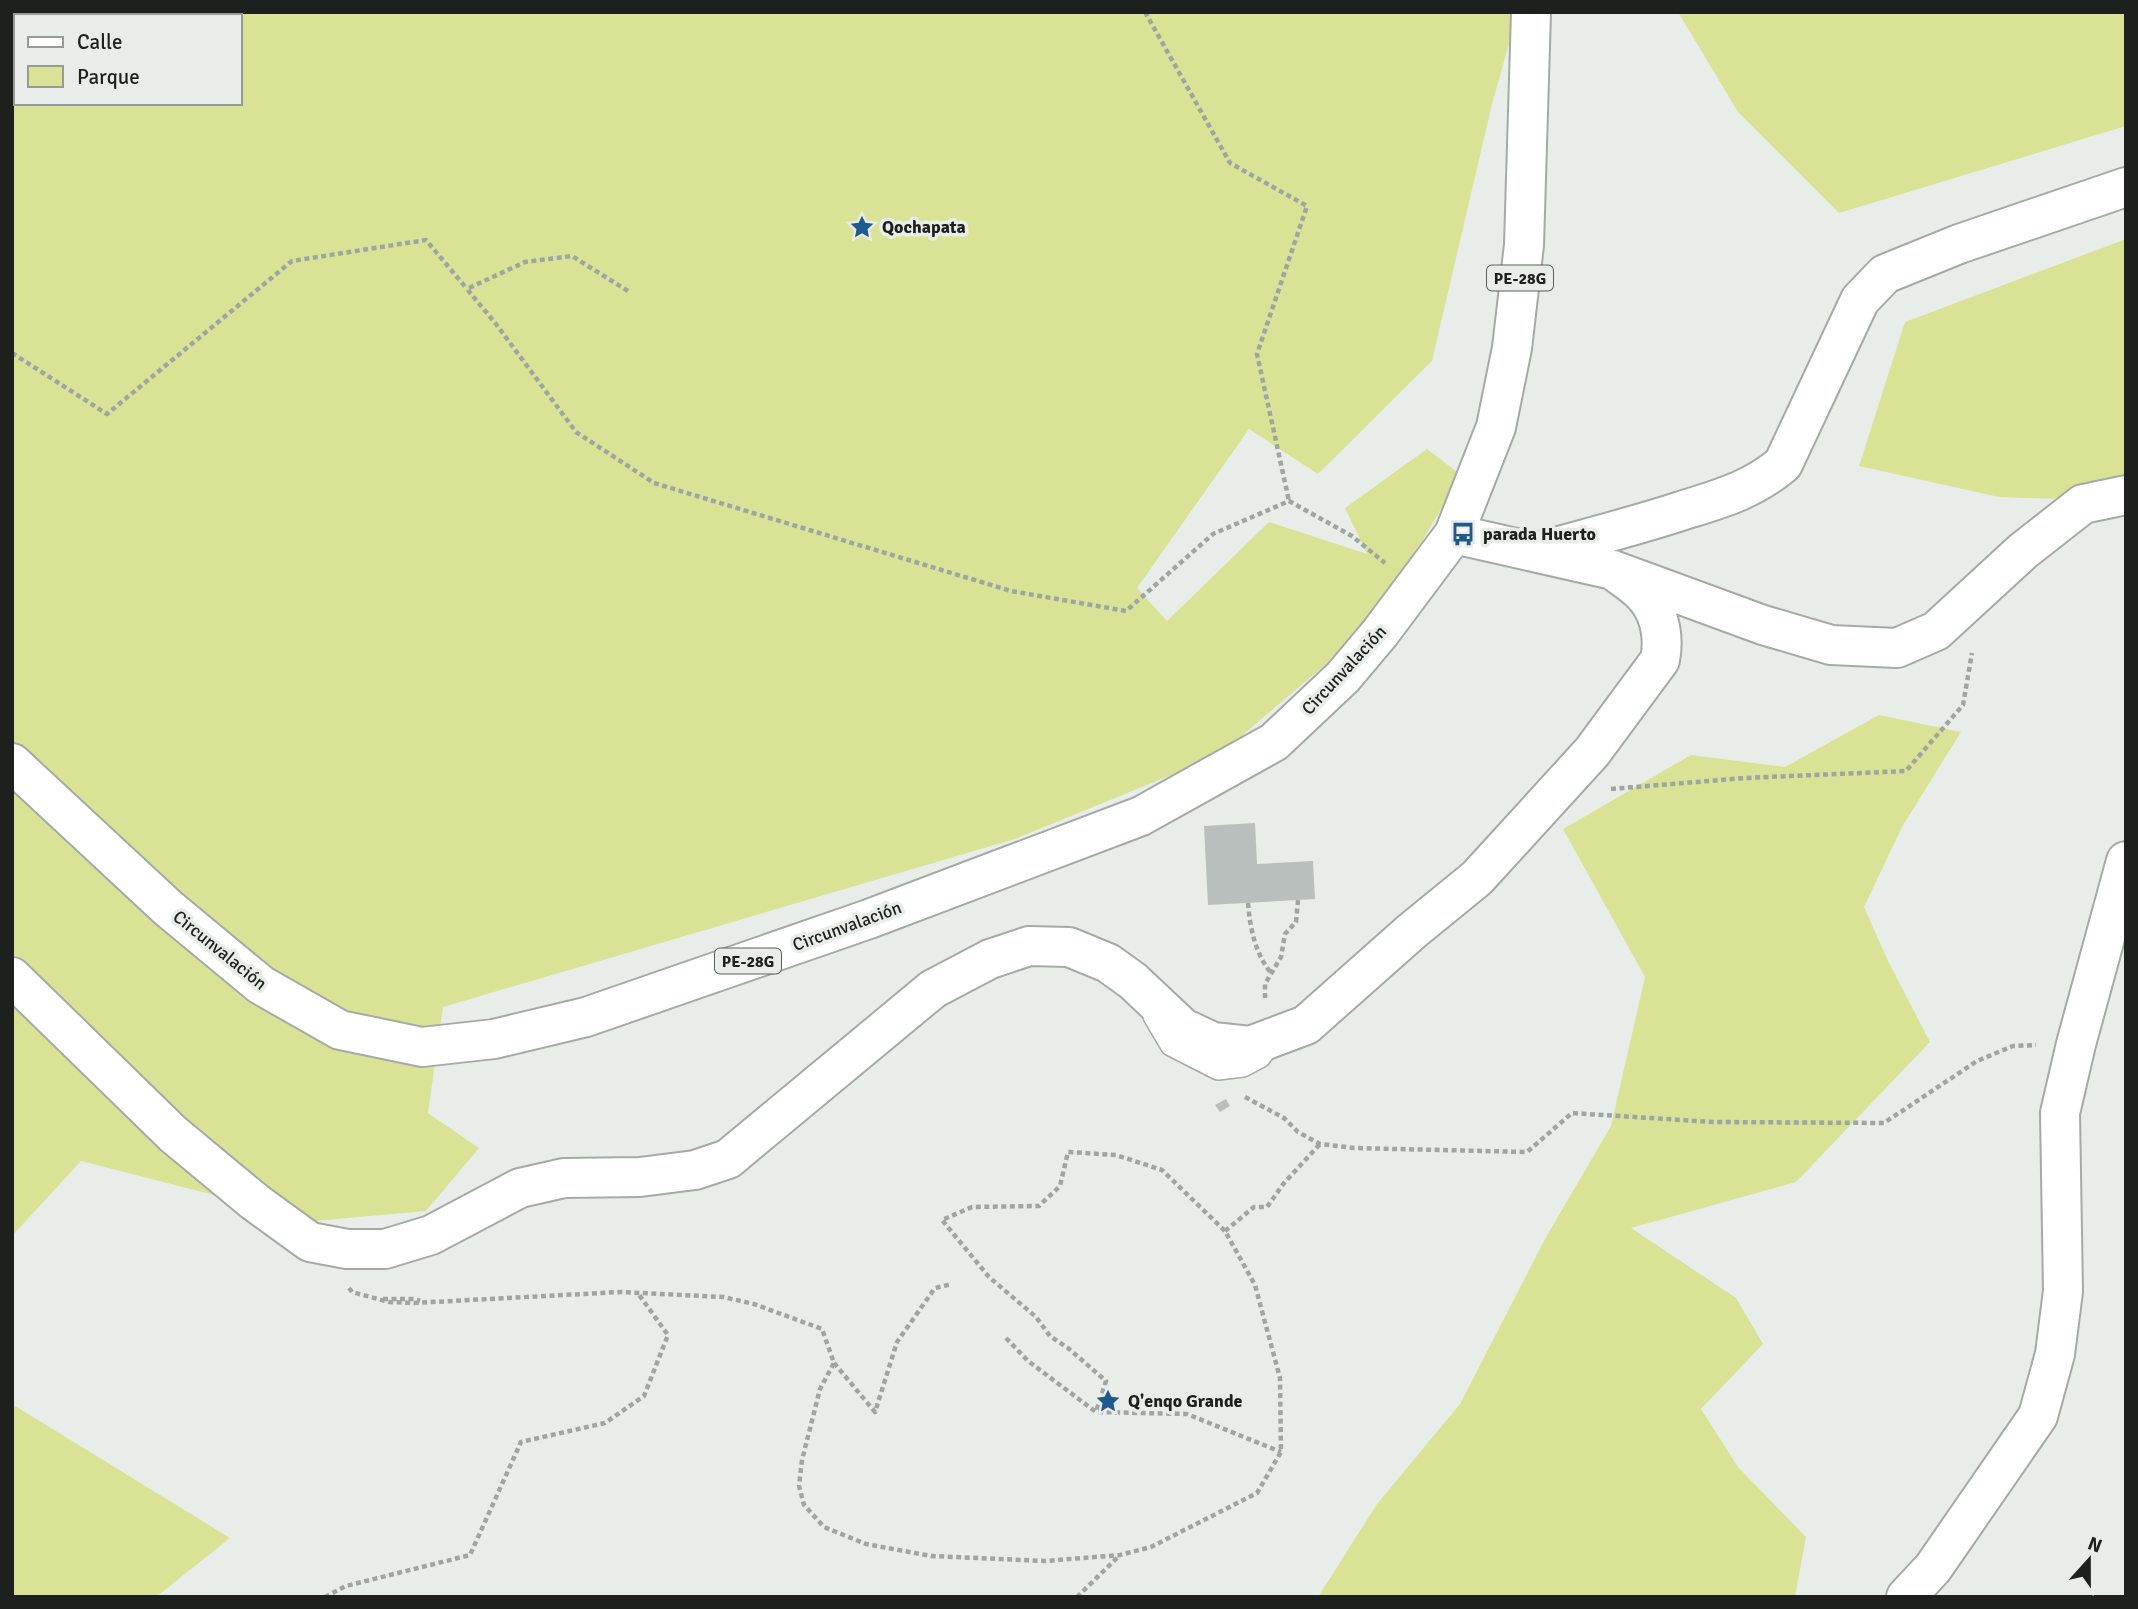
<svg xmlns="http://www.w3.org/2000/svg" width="2138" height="1609" font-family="Signika,sans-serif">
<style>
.green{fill:#dae395;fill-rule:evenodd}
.building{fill:#b9bfbd}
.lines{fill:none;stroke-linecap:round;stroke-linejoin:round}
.lane-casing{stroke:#a5aaa7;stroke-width:24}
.street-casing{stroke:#a5aaa7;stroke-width:42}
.highway-casing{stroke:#a5aaa7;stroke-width:42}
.path{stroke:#a1a5a2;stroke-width:4.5;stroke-dasharray:5 3.5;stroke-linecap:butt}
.lane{stroke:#fff;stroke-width:21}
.street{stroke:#fff;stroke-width:38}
.highway{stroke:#fff;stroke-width:38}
.labels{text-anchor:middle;stroke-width:7;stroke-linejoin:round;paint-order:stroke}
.shield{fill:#e8ede9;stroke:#5b5e5b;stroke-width:2}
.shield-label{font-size:16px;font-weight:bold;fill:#1e201e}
.poi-label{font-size:18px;font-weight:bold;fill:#1e201e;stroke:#e8ede9;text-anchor:start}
.street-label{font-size:18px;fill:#1e201e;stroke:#e8ede9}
</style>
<rect width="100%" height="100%" fill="#e8ede9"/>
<!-- green -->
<path class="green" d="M 12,12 L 1513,12 L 1513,30 L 1492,104 L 1432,361 L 1318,474 L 1249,429 L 1137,588 L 1167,621 L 1269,522 L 1367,554 L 1345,508 L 1427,449 L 1461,475 L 1374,623 L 1218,756 L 1015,839 L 443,1007 L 428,1113 L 479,1148 L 426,1211 L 315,1221 L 81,1161 L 12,1236 ZM 16,16 L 240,16 L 240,103 L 16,103 Z
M 1678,12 L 2126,12 L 2126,126 L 1839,213 L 1738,112 Z
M 2126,239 L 2126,477 L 2088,500 L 1999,497 L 1859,466 L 1905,322 Z
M 1879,715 L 1961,732 L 1902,827 L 1864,907 L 1888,961 L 1930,1042 L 1796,1182 L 1631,1228 L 1736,1298 L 1763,1344 L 1701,1409 L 1738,1467 L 1806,1537 L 1795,1597 L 1318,1597 L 1377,1504 L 1460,1404 L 1545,1239 L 1611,1126 L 1645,977 L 1563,829 L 1691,755 L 1785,767 Z
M 12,1404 L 230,1538 L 156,1597 L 12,1597 Z"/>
<!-- building -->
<path class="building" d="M 1255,823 L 1257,864 L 1313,861 L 1315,899 L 1208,905 L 1204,826 Z
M 1226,1099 L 1230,1106 L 1220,1112 L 1215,1105 Z"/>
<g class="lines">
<!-- lane casing -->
<g class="lane-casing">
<path id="lane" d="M 1154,1016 L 1171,1045 L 1218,1069 L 1243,1066 L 1260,1057 L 1267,1047"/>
</g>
<!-- street casing -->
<g class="street-casing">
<path id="street" d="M 1454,534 L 1613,570 L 1763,625 L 1831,645 L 1897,648 L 1936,631 L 2023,551 L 2083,504 L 2126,495
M 1541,551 C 1588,538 1635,526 1681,511 C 1719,499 1751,491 1783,464 L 1860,300 L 1885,274 L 1959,244 L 2126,187
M 12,977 L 173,1134 L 255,1202 L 310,1242 L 347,1249 L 385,1249 L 431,1235 L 520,1188 L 564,1178 L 640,1177 L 695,1170 L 728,1159 L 933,989 L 990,959 L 1029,946 L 1069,947 L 1108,963 L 1133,981 L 1183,1028 L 1213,1042 L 1250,1046 L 1306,1025 L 1412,931 L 1477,878 L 1592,752 L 1660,660 C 1664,640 1661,617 1648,600 C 1640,588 1624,579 1613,570
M 1906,1597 L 1933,1568 L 2038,1416 L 2055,1354 L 2063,1291 L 2060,1113 L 2076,1044 L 2126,861"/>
</g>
<!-- highway casing -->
<g class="highway-casing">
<path id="highway" d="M 12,763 L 168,908 L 261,985 L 340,1030 L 422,1047 L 494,1039 L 586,1017 L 869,919 L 1141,816 L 1274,742 L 1343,677 L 1380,633 L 1454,534 L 1496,427 L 1512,348 L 1524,245 L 1531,12"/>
</g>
<!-- path -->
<path class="path" d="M 1145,12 L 1230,163 L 1307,206 L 1257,354 L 1289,501
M 628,291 L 572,256 L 525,262 L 467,289 L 496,324 L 576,432 L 654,483 L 1011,591 L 1126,611 L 1213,534 L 1289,501 L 1352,536 L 1385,563
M 12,353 L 107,414 L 292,261 L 426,240 L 467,289
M 1611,789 L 1745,778 L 1906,771 L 1963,705 L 1972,653
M 1248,903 C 1250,928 1255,953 1271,973
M 1265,998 L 1265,984 L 1281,957 L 1285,934 L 1296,922 L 1298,900
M 1245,1097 L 1284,1118 L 1298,1132 L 1320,1144 L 1354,1148 L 1527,1152 L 1572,1113 L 1713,1122 L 1884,1123 L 1977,1061 L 2013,1046 L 2036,1045
M 1225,1231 L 1254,1207 L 1267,1207 L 1284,1183 L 1320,1144
M 349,1288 L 352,1292 L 389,1302 L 414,1303 L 620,1292 L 723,1297 L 754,1304 L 822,1329 L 834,1363 L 820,1389 L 802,1460 L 799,1486 L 804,1505 L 824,1527 L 866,1544 L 931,1556 L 1045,1561 L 1120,1555 L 1151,1547 L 1257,1493 L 1281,1452 L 1280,1378 L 1255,1285 L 1225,1231 L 1162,1170 L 1116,1155 L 1068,1152 L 1060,1186 L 1039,1206 L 972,1207 L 942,1220 L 989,1277 L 1036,1317 L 1050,1336 L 1068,1348 L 1106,1381 L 1096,1412
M 383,1299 L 414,1299 L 420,1301
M 1006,1338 L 1028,1361 L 1096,1412 L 1187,1414 L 1281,1452
M 834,1363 L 875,1412 L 897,1342 L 935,1288 L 952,1284
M 325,1597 L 346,1586 L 470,1555 L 521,1442 L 605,1423 L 644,1396 L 668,1335 L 637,1292
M 1077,1597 L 1119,1556"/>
<!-- lane -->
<use href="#lane" class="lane"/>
<!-- street -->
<use href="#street" class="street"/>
<!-- highway -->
<use href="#highway" class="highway"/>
</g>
<!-- icons -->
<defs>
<g id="sight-bare" transform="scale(1.89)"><path d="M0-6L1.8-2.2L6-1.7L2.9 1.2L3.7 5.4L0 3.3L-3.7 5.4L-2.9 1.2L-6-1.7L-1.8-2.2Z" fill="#1e5990" stroke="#e8ede9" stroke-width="2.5" paint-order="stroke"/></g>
<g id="bus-bare" transform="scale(1.89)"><path d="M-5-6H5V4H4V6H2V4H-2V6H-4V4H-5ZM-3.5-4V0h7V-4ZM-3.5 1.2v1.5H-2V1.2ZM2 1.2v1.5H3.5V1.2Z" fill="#1e5990" stroke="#e8ede9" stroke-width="2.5" paint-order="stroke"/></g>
</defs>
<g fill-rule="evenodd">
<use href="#sight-bare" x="862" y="227"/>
<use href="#bus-bare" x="1463" y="534"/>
<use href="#sight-bare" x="1108" y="1401"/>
</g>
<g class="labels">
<!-- shield labels -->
<g class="shield">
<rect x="1487" y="265.5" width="66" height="25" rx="5"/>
<rect x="715" y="948.5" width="66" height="25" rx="5"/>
</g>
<g class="shield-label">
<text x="1520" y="284">PE-28G</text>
<text x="748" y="967">PE-28G</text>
</g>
<!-- poi labels -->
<g class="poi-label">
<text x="882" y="233">Qochapata</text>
<text x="1483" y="540">parada Huerto</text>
<text x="1128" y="1407">Q'enqo Grande</text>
</g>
<!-- street labels -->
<g class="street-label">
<text transform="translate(1344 670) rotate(-47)" y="6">Circunvalación</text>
<text transform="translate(847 926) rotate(-20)" y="6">Circunvalación</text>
<text transform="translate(220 950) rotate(39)" y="6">Circunvalación</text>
</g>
</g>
<!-- border -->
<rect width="2138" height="1609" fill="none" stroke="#1e201e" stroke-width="28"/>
<!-- legend -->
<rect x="14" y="14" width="228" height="91" fill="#e8ede9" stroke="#979b98" stroke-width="2"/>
<rect x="28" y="37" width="35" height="10" fill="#ffffff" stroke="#979b98" stroke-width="2"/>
<text x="77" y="49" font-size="21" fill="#1e201e">Calle</text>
<rect x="28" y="66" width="35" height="21" fill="#dae395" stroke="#979b98" stroke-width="2"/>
<text x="77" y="84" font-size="21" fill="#1e201e">Parque</text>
<!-- north arrow -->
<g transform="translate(2089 1560) rotate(21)" stroke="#e8ede9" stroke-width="5" paint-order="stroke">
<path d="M0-5L12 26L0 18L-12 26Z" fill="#1e201e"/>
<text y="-10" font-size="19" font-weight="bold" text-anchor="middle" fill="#1e201e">N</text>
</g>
</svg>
